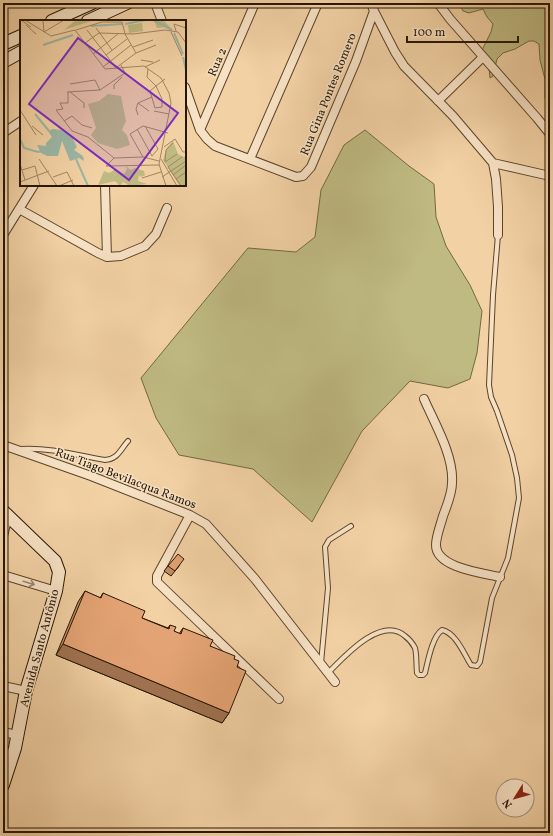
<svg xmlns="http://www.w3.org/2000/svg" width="553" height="836" font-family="Vollkorn,serif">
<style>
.green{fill:#bfba82;stroke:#736842}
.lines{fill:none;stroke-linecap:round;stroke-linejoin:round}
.lane-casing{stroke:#5a452a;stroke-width:6}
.street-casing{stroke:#5a452a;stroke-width:10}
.secondary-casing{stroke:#271602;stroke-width:14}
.lane{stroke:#f7e1c4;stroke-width:4}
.street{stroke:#f7e1c4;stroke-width:8}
.secondary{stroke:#f7e1c4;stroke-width:12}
.wall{fill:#c48c64;stroke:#271602}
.shaded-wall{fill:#a07251;stroke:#271602}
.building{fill:#e4a374;stroke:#271602}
.oneway{stroke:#99866d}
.labels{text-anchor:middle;stroke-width:3;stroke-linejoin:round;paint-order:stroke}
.street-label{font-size:12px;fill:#271602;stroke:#f7e1c4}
.inset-river{fill:none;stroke:#9bb7a6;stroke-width:2}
.inset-road{fill:none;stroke:#a18663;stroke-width:1}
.view{fill:#7b2cbf;fill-opacity:0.15;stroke:#7b2cbf;stroke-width:2}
.inset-edge{fill:none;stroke:#271602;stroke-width:2}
</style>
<rect width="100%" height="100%" fill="#f2d1a4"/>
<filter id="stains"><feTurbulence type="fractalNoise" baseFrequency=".005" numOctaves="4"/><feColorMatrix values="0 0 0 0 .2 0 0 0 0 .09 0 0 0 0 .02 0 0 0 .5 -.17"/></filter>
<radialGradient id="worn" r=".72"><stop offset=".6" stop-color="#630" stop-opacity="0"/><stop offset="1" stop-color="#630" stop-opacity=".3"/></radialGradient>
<!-- green -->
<path class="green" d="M 459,3 L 550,3 L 550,111 L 548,108 L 545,98 L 545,79 L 540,60 L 539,44 L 534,41 L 529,41 L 515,49 L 503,53 L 497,59 L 493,76 L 490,78 L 488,58 L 482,50 L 491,32 L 493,24 L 487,17 L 483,9 L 469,13 L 463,11 Z
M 365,130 L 409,166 L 434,184 L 436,217 L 446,246 L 470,285 L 482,311 L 477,353 L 470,379 L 448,388 L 410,381 L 362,431 L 312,522 L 253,469 L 179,455 L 156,418 L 141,378 L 248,248 L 296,252 L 315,237 L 321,190 L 344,145 Z"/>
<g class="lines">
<!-- lane casing -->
<g class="lane-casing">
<path id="lane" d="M 20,449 C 48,447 77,455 105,460 C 118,459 120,450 128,441
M 321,663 L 328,588 L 325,547 L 329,540 L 351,526
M 328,673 C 344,657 381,615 405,636 C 409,639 413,644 415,648 C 417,656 416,665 417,673 L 419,675 L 423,675 L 425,673 C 428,661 432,637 442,630 C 456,633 464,654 471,665 L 477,666 L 480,662 L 492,598 L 508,558 L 519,498 L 517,478 L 512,455 L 497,411 L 491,397 L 489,385 L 493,295 L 498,235"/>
</g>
<!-- street casing -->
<g class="street-casing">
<path id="street" d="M 155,3 L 162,21
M 438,3 L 450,19 L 537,118 L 550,134
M 374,11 L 395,52 L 404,66 L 453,116 L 493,163 L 496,179 L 498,207 L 498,235
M 185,87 L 200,130 L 207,139 L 215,146 L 296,177 L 303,176 L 311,167 L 356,61 L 374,11 L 371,3
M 438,101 L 483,57
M 200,130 L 255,3
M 3,133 L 21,121
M 250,159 L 318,3
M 493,163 L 550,176
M 105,185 L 107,257
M 19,209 L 98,253 L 107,257 L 121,256 L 145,246 L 156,234 L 167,208
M 3,235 L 34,185
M 424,399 C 435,424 454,456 452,483 C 452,494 447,505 443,516 C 441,524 436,536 436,545 C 436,568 483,573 500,577
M 3,445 L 91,476 L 190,515 L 206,524 L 255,579 L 335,682
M 190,515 L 157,576 L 157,582 L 279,699
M 3,536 L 8,516
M 3,575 L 56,591
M 3,686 L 26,691
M 3,732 L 17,735"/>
</g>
<!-- secondary casing -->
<g class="secondary-casing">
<path id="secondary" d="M 52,21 L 92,3
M 88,21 L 127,3
M 3,44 L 21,36
M 3,62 L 21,52
M 3,511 L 55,561 L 59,572 L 56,591 L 26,691 L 15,748 L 3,785"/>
</g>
<!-- lane -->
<use href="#lane" class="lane"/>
<!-- street -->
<use href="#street" class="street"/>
<!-- secondary -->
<use href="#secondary" class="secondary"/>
</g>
<!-- wall -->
<path class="wall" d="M 180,565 L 171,576 L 164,571 L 168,566 Z
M 85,591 L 100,598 L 103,593 L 142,618 L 168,628 L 170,625 L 174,631 L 179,634 L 183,628 L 210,646 L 234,659 L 237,667 L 229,713 L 222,723 L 56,655 L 78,602 Z"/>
<!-- shaded-wall -->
<path class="shaded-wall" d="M 63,644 L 229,713 L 222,723 L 56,655 Z"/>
<!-- building -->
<path class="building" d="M 178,554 L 184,559 L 175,571 L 168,566 Z
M 85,591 L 101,598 L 103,593 L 145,611 L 142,618 L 169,629 L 170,625 L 176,627 L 174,631 L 181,634 L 183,628 L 213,640 L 210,646 L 235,656 L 234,659 L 239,661 L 237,667 L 246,671 L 229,713 L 63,644 Z"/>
<!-- one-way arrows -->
<defs><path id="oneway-shaft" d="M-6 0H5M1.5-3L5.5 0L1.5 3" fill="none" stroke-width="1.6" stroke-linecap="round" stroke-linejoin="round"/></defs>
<use class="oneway" href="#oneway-shaft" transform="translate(29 583) rotate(17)"/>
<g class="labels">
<!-- street labels -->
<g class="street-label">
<text transform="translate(217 62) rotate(-67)" y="4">Rua 2</text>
<text transform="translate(328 94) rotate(-68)" y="4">Rua Gina Pontes Romero</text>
<text transform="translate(126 478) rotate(21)" y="4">Rua Tiago Bevilacqua Ramos</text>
<text transform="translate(39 648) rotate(-75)" y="4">Avenida Santo Antônio</text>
</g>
</g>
<!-- overview -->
<g transform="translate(20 20)">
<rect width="166" height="166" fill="#f2d1a4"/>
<path d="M 56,0 L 74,0 L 44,10 ZM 134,0 L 143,0 L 153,10 L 146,7 L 137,8 ZM 122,3 L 123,11 L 109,13 L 108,5 ZM 88,74 L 101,76 L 106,101 L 102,110 L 107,115 L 110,125 L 97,129 L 78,123 L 71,115 L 76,108 L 68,84 L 79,81 ZM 153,121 L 158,134 L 164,137 L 166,135 L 166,166 L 160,166 L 143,140 L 146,129 ZM 105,146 L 111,150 L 115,148 L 124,151 L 125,155 L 121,157 L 119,155 L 118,161 L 127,164 L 110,166 L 103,162 L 100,166 L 95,161 L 78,165 L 84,151 L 89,153 L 96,149 L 104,154 L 107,149 Z" fill="#bfba82"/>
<path d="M 33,109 L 41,110 L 52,117 L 57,127 L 54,130 L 63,136 L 64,141 L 59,138 L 50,141 L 42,121 L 38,136 L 27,136 L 21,133 L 17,125 L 26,126 L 26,123 L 32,117 L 28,111 Z" fill="#9bb7a6"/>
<path class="inset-river" d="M 133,0 L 152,10M 105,4 L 126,0M 71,6 L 102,4M 154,13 L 163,34M 23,25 L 53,15M 163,37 L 166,50M 15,94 L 29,111M 0,119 L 4,128 L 18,132 L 22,131M 56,139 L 68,166"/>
<path class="inset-road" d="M 1,0 L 11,7M 5,0 L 31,16 L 55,10 L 85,49 L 124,46 L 141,58 L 149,73 L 151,83 L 139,144 L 146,166M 23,0 L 24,12 L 44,0M 102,2 L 105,14 L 116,33M 6,5 L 16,14M 76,8 L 92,30M 56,10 L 82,2 L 102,2M 67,10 L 96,48M 156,11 L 154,4 L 166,8M 151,12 L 162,36M 65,23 L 79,13 L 113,14 L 145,10 L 158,12 L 166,23M 113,27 L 133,20M 73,34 L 99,13M 86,35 L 107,19M 121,40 L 133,42M 83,47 L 111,25M 97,47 L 116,33 L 136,25M 125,47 L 140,40M 128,49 L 127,57 L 136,66 L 142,79 L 142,87 L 135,88 L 130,71 L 136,66 L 145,59M 50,64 L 75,60 L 80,70M 94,69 L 94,65 L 102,57M 47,72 L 80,70 L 105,53 L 101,45M 48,72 L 48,83 L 40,83 L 43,89 L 36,90 L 52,111 L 68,117 L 94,138 L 123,137M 50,72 L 64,83 L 64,88M 118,83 L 129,91M 0,90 L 16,115M 134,91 L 149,94M 118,95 L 116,89 L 118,83 L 132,77M 44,101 L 52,96 L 62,105 L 72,108M 12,106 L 23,115M 125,106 L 138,129 L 132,136M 117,109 L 132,136M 144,127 L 155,119 L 163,132 L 166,132M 94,138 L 86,146 L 139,145M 19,139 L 37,166M 141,139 L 157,166M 139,141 L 123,137 L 110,114 L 123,106 L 148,113M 145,142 L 146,130 L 153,123M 145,142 L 157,134M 0,144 L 5,160M 2,150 L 15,146 L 20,166M 153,155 L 166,145M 33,157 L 47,152 L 54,166M 142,157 L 166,141M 122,158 L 141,152M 156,159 L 166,152M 0,162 L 29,151M 39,166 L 53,160M 161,166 L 148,147 L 162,137"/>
<path class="view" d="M 58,18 L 158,93 L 109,160 L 9,84 Z"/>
<rect width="166" height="166" class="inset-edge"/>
</g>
<!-- margin -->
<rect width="553" height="836" fill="none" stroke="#f2d1a4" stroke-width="16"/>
<rect x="4" y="4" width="545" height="828" fill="none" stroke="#271602" stroke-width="2"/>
<rect x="8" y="8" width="537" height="820" fill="none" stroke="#271602"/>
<!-- north arrow -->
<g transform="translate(515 798) rotate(233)"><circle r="19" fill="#f7e1c4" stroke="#a49076"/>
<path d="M0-3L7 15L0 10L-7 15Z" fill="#8f2418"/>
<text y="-6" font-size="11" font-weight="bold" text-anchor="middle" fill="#271602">N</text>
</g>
<!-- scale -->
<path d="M407 36v6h111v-6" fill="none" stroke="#271602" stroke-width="2"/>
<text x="413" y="36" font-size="12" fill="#271602" stroke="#f7e1c4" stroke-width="3" paint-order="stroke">100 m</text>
<rect width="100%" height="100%" filter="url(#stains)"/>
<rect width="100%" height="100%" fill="url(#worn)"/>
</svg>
